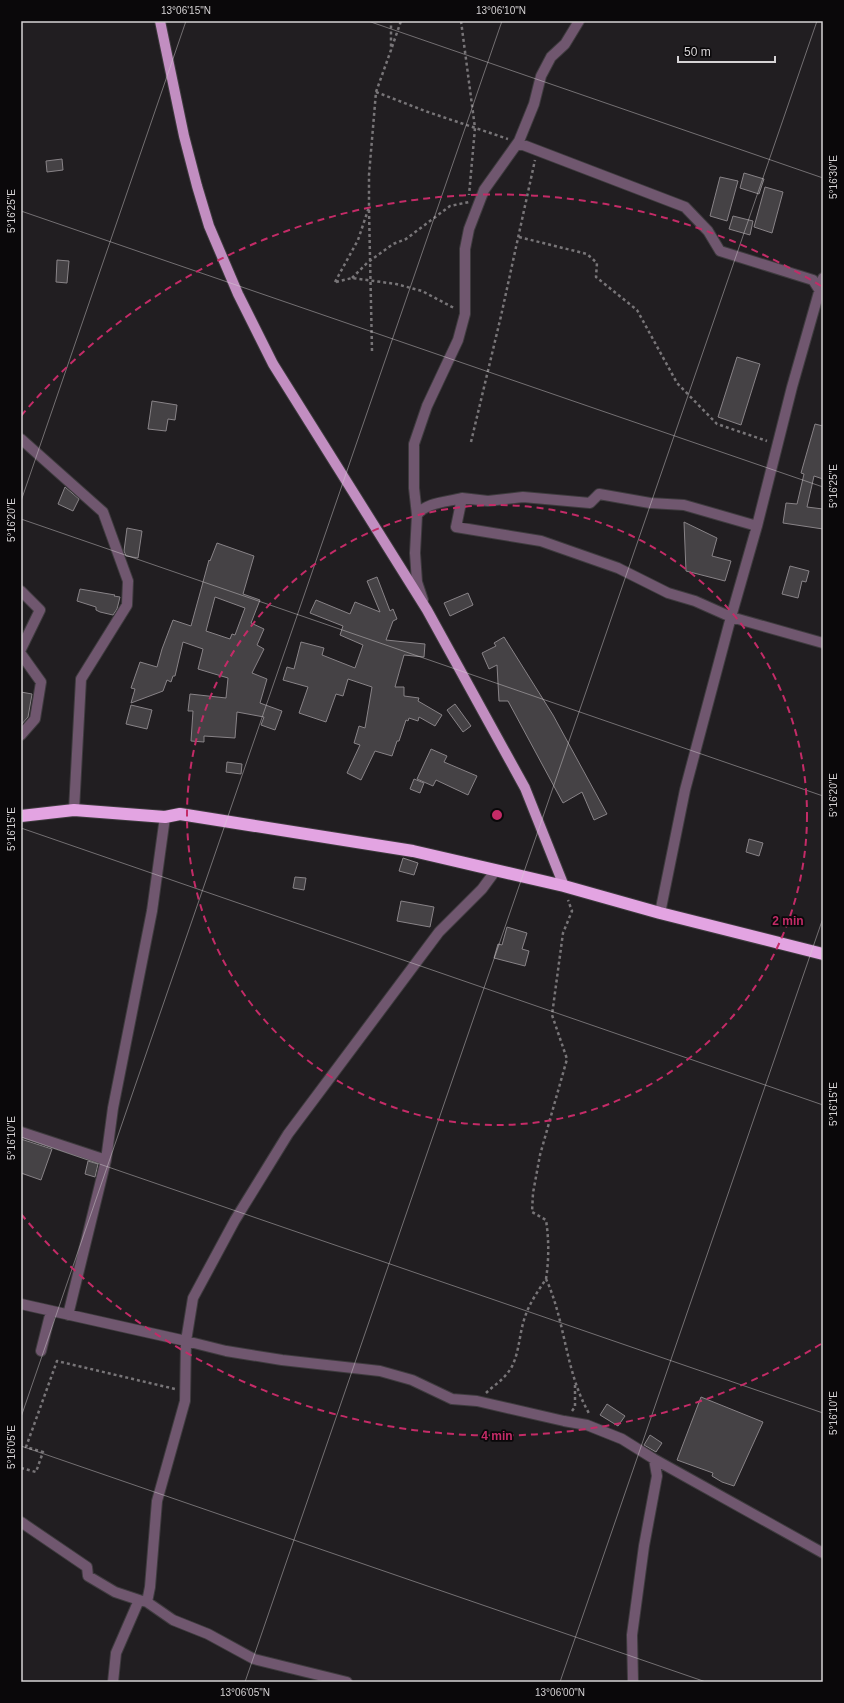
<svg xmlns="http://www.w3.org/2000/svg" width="844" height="1703" font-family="Arial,sans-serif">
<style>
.building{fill:#454245;stroke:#888387;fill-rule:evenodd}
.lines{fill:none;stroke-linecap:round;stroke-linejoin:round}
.minor-casing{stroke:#3e3b3e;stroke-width:12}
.major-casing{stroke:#3e3b3e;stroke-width:12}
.highway-casing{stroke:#3e3b3e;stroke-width:14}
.path{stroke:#787578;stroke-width:2.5;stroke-dasharray:3 3;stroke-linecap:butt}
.minor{stroke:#70576f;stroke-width:10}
.major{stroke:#c28ec1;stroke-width:10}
.highway{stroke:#e3a4e2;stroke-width:12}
.ticks{fill:none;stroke:#d6d3d5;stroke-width:1;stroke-opacity:0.45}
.ring{fill:none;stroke:#c42b67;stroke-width:2;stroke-dasharray:7 5}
.centre{fill:#c42b67;stroke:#0a080a;stroke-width:2}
.ring-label{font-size:12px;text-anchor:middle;font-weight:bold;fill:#c42b67;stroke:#0a080a;stroke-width:3.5;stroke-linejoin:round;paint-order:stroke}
.neatline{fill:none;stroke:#d6d3d5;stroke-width:1.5}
.ticks-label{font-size:10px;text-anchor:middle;fill:#d6d3d5}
</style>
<rect width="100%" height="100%" fill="#211e21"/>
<!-- building -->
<path class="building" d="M 62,159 L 63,170 L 47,172 L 46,161 Z
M 744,173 L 764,179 L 759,194 L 740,188 Z
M 720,177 L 738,181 L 727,221 L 710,216 Z
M 765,187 L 783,192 L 772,233 L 754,227 Z
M 733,216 L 753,221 L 750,235 L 729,229 Z
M 57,260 L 69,261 L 67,283 L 56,282 Z
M 737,357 L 760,364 L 741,425 L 718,417 Z
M 152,401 L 177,405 L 175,420 L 168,419 L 166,431 L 148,429 Z
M 815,424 L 823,426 L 823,479 L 814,476 L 807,507 L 823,509 L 823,529 L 783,523 L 786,503 L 797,504 L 804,474 L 801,473 Z
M 65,487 L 79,499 L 73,511 L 58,504 Z
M 684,522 L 717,538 L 712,556 L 731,561 L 725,581 L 686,571 Z
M 127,528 L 142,531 L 138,558 L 126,556 L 124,551 Z
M 217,543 L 254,556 L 243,594 L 260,600 L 251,623 L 264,629 L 257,645 L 264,649 L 252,673 L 267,679 L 260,703 L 282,711 L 275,730 L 261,725 L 264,717 L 237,712 L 235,738 L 204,736 L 204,742 L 191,741 L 193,711 L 188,711 L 190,694 L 226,698 L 228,678 L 198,669 L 203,649 L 183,642 L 175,676 L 173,676 L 171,682 L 167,680 L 163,691 L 131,703 L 135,689 L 131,688 L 140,662 L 157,667 L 162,649 L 173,620 L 191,626 L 209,560 L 210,561 ZM 215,597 L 245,608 L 235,635 L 232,634 L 230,639 L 206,631 Z
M 790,566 L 809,571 L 806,582 L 802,581 L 798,598 L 782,594 Z
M 377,577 L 390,611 L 393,609 L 397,619 L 393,621 L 386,640 L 425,644 L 424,657 L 404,655 L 395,687 L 404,687 L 404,696 L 419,698 L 418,701 L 442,715 L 435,726 L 419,717 L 418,721 L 409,718 L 408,721 L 406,720 L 399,741 L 397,741 L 392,756 L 375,751 L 361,780 L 347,773 L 360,745 L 354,743 L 359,726 L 365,728 L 372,687 L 348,679 L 343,696 L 336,694 L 326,722 L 299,713 L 308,687 L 283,680 L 287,667 L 294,669 L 301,642 L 324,648 L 322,655 L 355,668 L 363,645 L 340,635 L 343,626 L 310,613 L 316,600 L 350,614 L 355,602 L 380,612 L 367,581 Z
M 80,589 L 115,595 L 114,596 L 120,597 L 117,609 L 113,615 L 100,612 L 96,610 L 96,607 L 77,601 Z
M 468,593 L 473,605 L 450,616 L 444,603 Z
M 504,637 L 553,715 L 607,814 L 594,820 L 582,792 L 563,803 L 508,701 L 499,701 L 497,665 L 489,669 L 482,653 L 496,646 L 494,643 Z
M 21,692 L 32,694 L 28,717 L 21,725 Z
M 455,704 L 471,726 L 463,732 L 447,710 Z
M 131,705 L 152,710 L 147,729 L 126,724 Z
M 431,749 L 447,756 L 444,762 L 477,776 L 468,795 L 436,780 L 433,786 L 417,779 Z
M 227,762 L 242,764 L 241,774 L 226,772 Z
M 414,779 L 424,783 L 420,793 L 410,789 Z
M 749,839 L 763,843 L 759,856 L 746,852 Z
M 403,858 L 418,863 L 414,875 L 399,871 Z
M 295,877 L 306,878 L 304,890 L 293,888 Z
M 401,901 L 434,907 L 430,927 L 397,921 Z
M 507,927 L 527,933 L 522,949 L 529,951 L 525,966 L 494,958 L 498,944 L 502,945 Z
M 21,1139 L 52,1149 L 41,1180 L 21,1173 Z
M 88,1161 L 98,1164 L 95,1177 L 85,1174 Z
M 701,1397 L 763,1422 L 734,1486 L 722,1482 L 712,1476 L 713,1473 L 677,1460 Z
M 607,1404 L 625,1416 L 618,1426 L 600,1415 Z
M 650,1435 L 662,1443 L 656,1452 L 644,1445 Z"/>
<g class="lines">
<!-- minor casing -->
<g class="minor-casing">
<path id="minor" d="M 518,143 L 685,207 L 708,231 L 720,251 L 813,280 L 820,291 L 823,292
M 21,439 L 103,512 L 128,581 L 127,605 L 81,679 L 74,810
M 462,498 L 488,501 L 523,497 L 590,503 L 599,494 L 650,503 L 684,505 L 757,526
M 417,515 L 414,488 L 414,444 L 427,406 L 458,340 L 465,314 L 465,249 L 469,229 L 484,190 L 519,141 L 534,104 L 541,76 L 551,57 L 565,44 L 579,21
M 21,591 L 40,610 L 21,649
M 423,600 L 417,582 L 415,553 L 417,515 C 426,502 448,502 462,498 L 456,527 L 541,541 L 618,568 L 668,593 L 695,601 L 731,617 L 823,643
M 21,654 L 41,682 L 35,719 L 21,735
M 660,913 L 685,790 L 731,617 L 757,526 L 792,387 L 823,278
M 21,1132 L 106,1160 L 113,1108 L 152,911 L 165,817
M 21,1304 L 186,1341 L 226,1351 L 282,1360 L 380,1371 L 412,1380 L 452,1399 L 477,1401 L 564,1421 L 587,1425 L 622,1439 L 654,1459 L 823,1553
M 68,1315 L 106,1160
M 41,1351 L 51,1311
M 21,1522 L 87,1567 L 88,1576 L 115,1592 L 139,1600
M 147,1602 L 173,1620 L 208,1634 L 254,1659 L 347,1682
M 113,1682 L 116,1653 L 139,1600 L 147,1602 L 150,1587 L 157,1501 L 185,1401 L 186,1341 L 193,1298 L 235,1220 L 288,1134 L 439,932 L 482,889 L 496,870
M 633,1682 L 632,1635 L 644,1546 L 657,1476 L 654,1459"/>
</g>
<!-- major casing -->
<g class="major-casing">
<path id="major" d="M 160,21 L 184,136 L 197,186 L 209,226 L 238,294 L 273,364 L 427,610 L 525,788 L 564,886"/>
</g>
<!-- highway casing -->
<g class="highway-casing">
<path id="highway" d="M 21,816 L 74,810 L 165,817 L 180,814 L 413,851 L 564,886 L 660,913 L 823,954"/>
</g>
<!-- path -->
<path class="path" d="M 461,21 L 475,128 L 469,195
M 392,47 L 401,21
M 376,92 L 425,111 L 508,139
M 369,210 L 372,351
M 519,237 L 587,254 L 597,263 L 596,277 L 637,310 L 677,383 L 717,424 L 767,441
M 352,278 L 367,263 L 393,244 L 406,239 L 450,206 L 469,202
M 335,282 L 358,240 L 369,207 L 369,175 L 376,92 L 391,50 L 391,21
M 336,282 L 352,278 L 396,284 L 422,291 L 454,308
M 471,442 L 501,316 L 535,160
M 546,1279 C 549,1259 549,1240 546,1220 L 532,1212 L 533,1193 L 540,1155 L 567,1059 L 552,1015 L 563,933 L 572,911 L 568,900
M 486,1393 C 492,1387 500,1382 505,1376 C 520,1361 518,1336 525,1317 C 529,1304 538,1291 546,1279 C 566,1322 565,1373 590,1415
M 572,1411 L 575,1407 L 575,1385
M 21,1468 L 36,1472 L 43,1452 L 26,1447 L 57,1361 L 175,1389"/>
<!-- minor -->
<use href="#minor" class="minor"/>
<!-- major -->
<use href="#major" class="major"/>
<!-- highway -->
<use href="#highway" class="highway"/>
</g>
<!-- ticks -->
<path class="ticks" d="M 368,21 L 823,178M 21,211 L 823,487M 21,501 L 186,21M 21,519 L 823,796M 21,828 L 823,1105M 21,1137 L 823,1413M 21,1417 L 502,21M 21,1446 L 706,1682M 245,1682 L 817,21M 560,1682 L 823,918"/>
<!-- distance rings -->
<g class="ring">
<circle cx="497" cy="815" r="310"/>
<path d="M821 1344A621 621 0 0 1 21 1214M21 416A621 621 0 0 1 821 286"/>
</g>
<circle cx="497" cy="815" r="6" class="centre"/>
<g class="ring-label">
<text x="788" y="925">2 min</text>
<text x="497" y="1440">4 min</text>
</g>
<!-- border -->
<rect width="844" height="1703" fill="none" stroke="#0a080a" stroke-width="44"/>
<!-- scale -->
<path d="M678 56v6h97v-6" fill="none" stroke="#d6d3d5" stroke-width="2"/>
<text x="684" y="56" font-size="12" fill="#d6d3d5" stroke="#0a080a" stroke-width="3" paint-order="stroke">50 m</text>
<rect x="22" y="22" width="800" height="1659" class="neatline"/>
<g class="ticks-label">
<text x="186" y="14">13°06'15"N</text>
<text x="501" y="14">13°06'10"N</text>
<text transform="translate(833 177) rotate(-90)" y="4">5°16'30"E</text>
<text transform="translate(11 211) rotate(-90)" y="4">5°16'25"E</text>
<text transform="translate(833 486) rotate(-90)" y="4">5°16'25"E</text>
<text transform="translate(11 520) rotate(-90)" y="4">5°16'20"E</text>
<text transform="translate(833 795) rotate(-90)" y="4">5°16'20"E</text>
<text transform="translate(11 829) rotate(-90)" y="4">5°16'15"E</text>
<text transform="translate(833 1104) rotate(-90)" y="4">5°16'15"E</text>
<text transform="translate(11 1138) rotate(-90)" y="4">5°16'10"E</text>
<text transform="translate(833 1413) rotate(-90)" y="4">5°16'10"E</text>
<text transform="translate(11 1447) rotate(-90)" y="4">5°16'05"E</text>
<text x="245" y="1696">13°06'05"N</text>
<text x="560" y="1696">13°06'00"N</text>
</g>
</svg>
